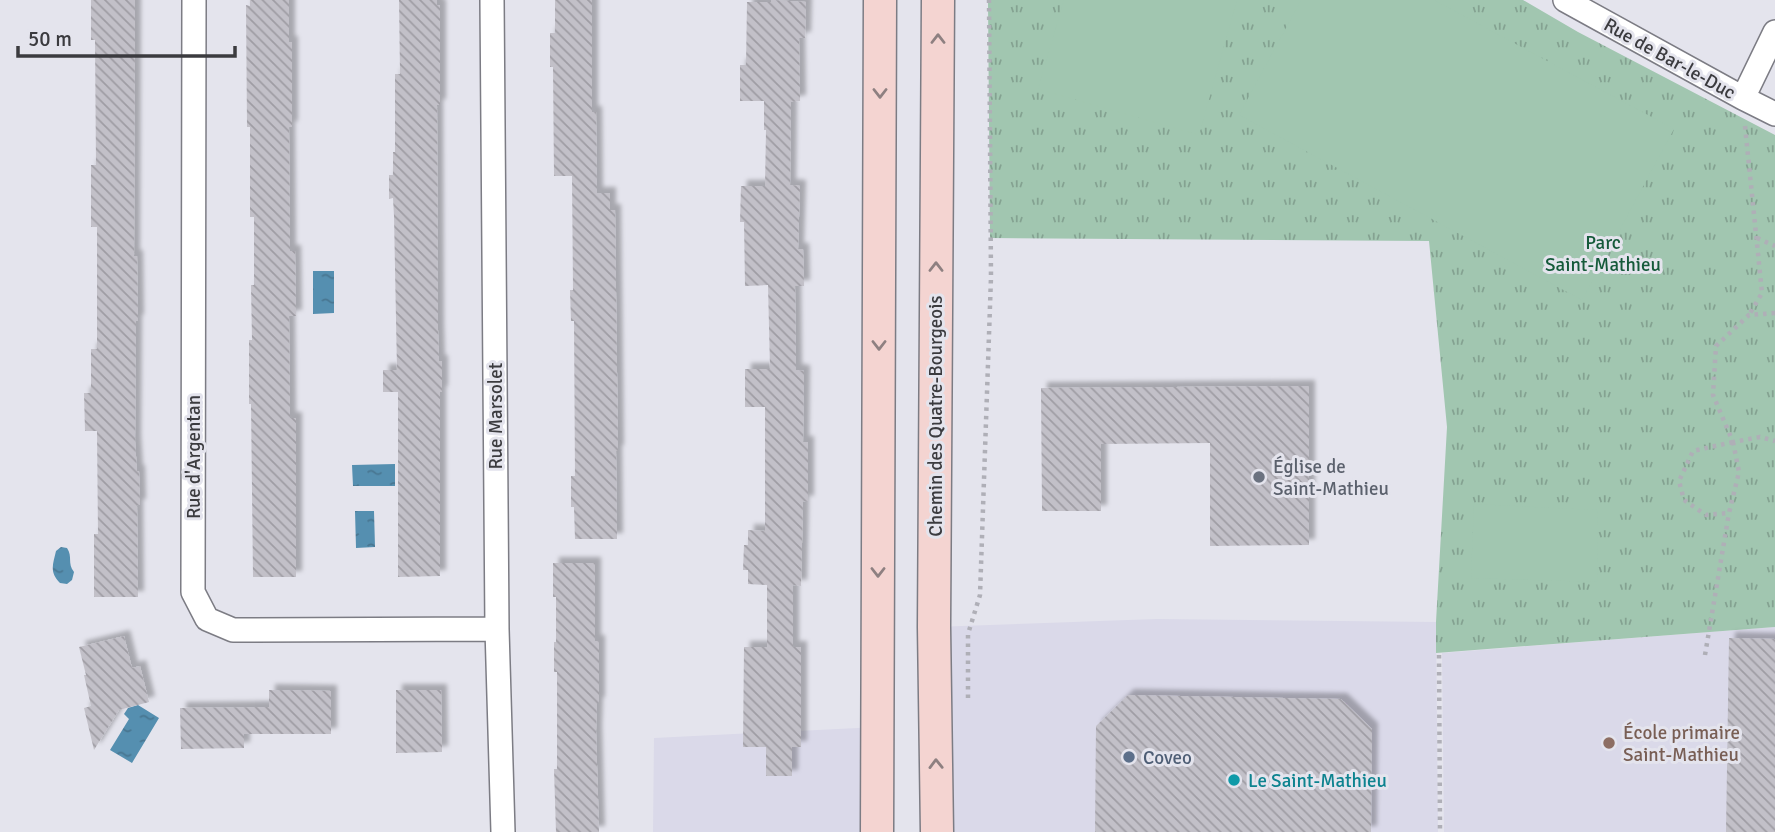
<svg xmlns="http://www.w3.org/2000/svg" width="1775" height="832" font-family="Signika,sans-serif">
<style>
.built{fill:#dad9e9}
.grass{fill:url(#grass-tufts)}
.pitch{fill:#a1c6b0}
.water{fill:url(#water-ripples)}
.building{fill:url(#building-back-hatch);filter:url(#shadow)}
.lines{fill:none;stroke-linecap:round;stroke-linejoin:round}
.minor-casing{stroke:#7c7c84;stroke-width:26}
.secondary-casing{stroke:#7c7c84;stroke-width:35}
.path{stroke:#afafb7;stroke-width:4.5;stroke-dasharray:3.5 5;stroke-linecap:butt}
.minor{stroke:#fff;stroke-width:23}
.secondary{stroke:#f4d4d1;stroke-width:32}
.oneway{stroke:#8e8081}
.worship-dot{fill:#6b7280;stroke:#e4e4ed;stroke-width:2.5}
.education-dot{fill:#8d6e63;stroke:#e4e4ed;stroke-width:2.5}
.service-dot{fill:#5c6f8a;stroke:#e4e4ed;stroke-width:2.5}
.culture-dot{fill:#0f9aa8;stroke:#e4e4ed;stroke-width:2.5}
.labels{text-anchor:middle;stroke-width:6;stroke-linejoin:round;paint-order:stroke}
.street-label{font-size:19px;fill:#3b3b3f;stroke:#e4e4ed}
.park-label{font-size:19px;fill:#155a3a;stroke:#e4e4ed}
.worship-label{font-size:19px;fill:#5b616d;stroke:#e4e4ed;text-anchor:start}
.education-label{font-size:19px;fill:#785e54;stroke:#e4e4ed;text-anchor:start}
.service-label{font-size:19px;fill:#4e5e75;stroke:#e4e4ed;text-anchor:start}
.culture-label{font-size:19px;fill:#0d838f;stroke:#e4e4ed;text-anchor:start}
</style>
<defs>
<pattern id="grass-tufts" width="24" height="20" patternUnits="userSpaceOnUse" patternTransform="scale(1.75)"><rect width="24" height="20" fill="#a1c6b0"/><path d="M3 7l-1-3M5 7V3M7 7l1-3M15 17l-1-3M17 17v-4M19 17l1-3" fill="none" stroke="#84a291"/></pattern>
<pattern id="water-ripples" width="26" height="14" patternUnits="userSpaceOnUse" patternTransform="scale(1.75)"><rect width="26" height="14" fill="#558fb0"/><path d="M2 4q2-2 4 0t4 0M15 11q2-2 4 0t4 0" fill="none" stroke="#487691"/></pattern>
<pattern id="building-back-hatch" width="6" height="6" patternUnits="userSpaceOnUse" patternTransform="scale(1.75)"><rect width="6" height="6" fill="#c2c0c8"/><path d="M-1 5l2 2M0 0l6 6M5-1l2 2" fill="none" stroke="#9f9da4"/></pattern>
<filter id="shadow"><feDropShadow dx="6" dy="-6" stdDeviation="2" flood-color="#0004"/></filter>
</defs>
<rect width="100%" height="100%" fill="#e4e4ed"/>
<!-- built -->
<path class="built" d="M 1157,619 L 1436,622 L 1438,832 L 937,832 L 934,627 Z
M 1775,627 L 1775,832 L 1444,832 L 1442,653 Z
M 878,727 L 877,832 L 653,832 L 654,738 Z"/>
<!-- grass -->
<path class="grass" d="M 988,0 L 1523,0 L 1578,32 L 1775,135 L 1775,627 L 1436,653 L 1436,622 L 1447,427 L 1429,241 L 990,238 Z"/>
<!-- pitch -->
<path class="pitch" d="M 1064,0 L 1237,0 L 1199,135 L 1038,89 Z
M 1301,0 L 1434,0 L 1674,129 L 1582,300 L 1239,115 Z
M 1474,504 L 1597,510 L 1598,582 L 1471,578 Z"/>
<!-- water -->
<path class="water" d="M 313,271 L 334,271 L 334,313 L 313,314 Z
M 395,464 L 395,486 L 353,486 L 352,465 Z
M 355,511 L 374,511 L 375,547 L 356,548 Z
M 61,547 L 67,548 C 73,557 67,563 74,572 L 72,580 L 67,584 L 60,583 C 49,572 53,564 56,551 Z
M 138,705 L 159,718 L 132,763 L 110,750 L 129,719 L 124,714 L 128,708 Z"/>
<!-- building -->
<path class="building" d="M 91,0 L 135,0 L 134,256 L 137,256 L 138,320 L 136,321 L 135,441 L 137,471 L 139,471 L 140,505 L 137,505 L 138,597 L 94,597 L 94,534 L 98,534 L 97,431 L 85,431 L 84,393 L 91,393 L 91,349 L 97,349 L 97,227 L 91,227 L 91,165 L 96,165 L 95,40 L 91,40 Z
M 250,0 L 289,0 L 289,42 L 292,42 L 292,127 L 289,127 L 290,251 L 295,251 L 296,316 L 289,316 L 290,418 L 296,418 L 296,577 L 253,577 L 251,404 L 249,404 L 249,340 L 252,340 L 251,285 L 254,285 L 254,217 L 250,217 L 250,127 L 247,127 L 246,5 L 250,6 Z
M 399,0 L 437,0 L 437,5 L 440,5 L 440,105 L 437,105 L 438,330 L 439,361 L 442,361 L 442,392 L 440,392 L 440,576 L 398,577 L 398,392 L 383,392 L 383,370 L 397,370 L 394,216 L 393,198 L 389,199 L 389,175 L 393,175 L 393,152 L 395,152 L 395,74 L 400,74 Z
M 555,0 L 592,0 L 592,112 L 596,112 L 597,193 L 610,193 L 610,210 L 615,210 L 618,451 L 616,451 L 617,539 L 575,539 L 574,507 L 571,507 L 571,476 L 575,476 L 574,321 L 571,321 L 570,290 L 573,290 L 572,176 L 554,176 L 553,67 L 550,67 L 550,33 L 555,33 Z
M 771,0 L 806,2 L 805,38 L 799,38 L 800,101 L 791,102 L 790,185 L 800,186 L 798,249 L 803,249 L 804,286 L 795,286 L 796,370 L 804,371 L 803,442 L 808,442 L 808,502 L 803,501 L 801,586 L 793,585 L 793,647 L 801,647 L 801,747 L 792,747 L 792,776 L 766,776 L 766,747 L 743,747 L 744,647 L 767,647 L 767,585 L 748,584 L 748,570 L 743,570 L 744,545 L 748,545 L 748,530 L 765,531 L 765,407 L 745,407 L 745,369 L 770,369 L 768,285 L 745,286 L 744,222 L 740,222 L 741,186 L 765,186 L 766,130 L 764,130 L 764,101 L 740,101 L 740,65 L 746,65 L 747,2 L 771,2 Z
M 1309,386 L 1309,545 L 1210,546 L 1210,443 L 1101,444 L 1101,511 L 1042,511 L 1041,388 Z
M 553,563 L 595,563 L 595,641 L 599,641 L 599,703 L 597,703 L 596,731 L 599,832 L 556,832 L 554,769 L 557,769 L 557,672 L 554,672 L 554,642 L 556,642 L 556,597 L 553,597 Z
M 124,636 L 132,668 L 140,666 L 149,702 L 119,710 L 94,750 L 84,708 L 91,706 L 84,675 L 86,675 L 79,647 Z
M 1729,638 L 1775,639 L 1775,832 L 1726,832 Z
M 269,690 L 331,691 L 331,734 L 244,734 L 244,748 L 181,749 L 180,708 L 269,707 Z
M 396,690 L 441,690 L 442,752 L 396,753 Z
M 1128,695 L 1341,699 L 1372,729 L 1371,832 L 1095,832 L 1096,726 Z"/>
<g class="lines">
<!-- minor casing -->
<g class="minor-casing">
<path id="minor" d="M 194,0 L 193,592 L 207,619 L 233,630 L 497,629
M 492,0 L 497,629 L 503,832
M 1565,0 L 1743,98 L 1775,114
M 1743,98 L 1775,32"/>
</g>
<!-- secondary casing -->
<g class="secondary-casing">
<path id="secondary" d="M 877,832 L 880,0
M 937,832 L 934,627 L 938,0"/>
</g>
<!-- path -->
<path class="path" d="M 1745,126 L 1762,293 L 1749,315
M 1757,238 L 1775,246
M 1775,313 L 1749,315 L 1716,346 L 1713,395 L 1733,442 L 1760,437 L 1775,441
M 1733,442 L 1739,472 L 1729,513 L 1706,515 L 1684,500 L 1679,481 L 1693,451 Z
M 1439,655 L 1440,832
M 1705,655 L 1729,513
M 968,698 L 968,634 L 980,595 L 991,277 L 989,0"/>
<!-- minor -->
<use href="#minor" class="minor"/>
<!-- secondary -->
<use href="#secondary" class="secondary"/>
</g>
<!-- one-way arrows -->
<defs><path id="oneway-chevron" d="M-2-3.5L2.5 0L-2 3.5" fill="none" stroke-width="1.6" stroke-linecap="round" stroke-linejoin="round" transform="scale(1.75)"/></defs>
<g class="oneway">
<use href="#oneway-chevron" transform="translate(938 39) rotate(-90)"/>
<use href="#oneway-chevron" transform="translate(880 93) rotate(90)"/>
<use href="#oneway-chevron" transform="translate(936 267) rotate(-90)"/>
<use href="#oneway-chevron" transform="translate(879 345) rotate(90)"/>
<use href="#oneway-chevron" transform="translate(878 572) rotate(90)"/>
<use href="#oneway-chevron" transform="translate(936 764) rotate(-91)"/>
</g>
<!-- markers -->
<circle class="worship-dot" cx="1259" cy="477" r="7"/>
<circle class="education-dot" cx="1609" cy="743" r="7"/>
<circle class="service-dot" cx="1129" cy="757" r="7"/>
<circle class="culture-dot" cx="1234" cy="780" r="7"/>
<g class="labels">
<!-- street labels -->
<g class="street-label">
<text transform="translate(1670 58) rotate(29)" y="7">Rue de Bar-le-Duc</text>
<text transform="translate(495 416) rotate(-90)" y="7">Rue Marsolet</text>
<text transform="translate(935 416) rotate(-90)" y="7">Chemin des Quatre-Bourgeois</text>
<text transform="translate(193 457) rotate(-90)" y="7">Rue d'Argentan</text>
</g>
<!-- park labels -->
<g class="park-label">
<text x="1603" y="249">Parc<tspan x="1603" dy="22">Saint-Mathieu</tspan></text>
</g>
<!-- worship labels -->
<g class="worship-label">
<text x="1273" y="473">Église de<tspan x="1273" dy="22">Saint-Mathieu</tspan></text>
</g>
<!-- education labels -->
<g class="education-label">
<text x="1623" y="739">École primaire<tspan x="1623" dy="22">Saint-Mathieu</tspan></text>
</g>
<!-- service labels -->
<g class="service-label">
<text x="1143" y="764">Coveo</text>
</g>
<!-- culture labels -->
<g class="culture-label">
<text x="1248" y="787">Le Saint-Mathieu</text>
</g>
</g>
<!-- scale -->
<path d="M18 46v10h217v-10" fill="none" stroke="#3b3b3f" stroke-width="3.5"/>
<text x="28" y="46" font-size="21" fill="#3b3b3f" stroke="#e4e4ed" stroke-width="5" paint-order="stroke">50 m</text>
</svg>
